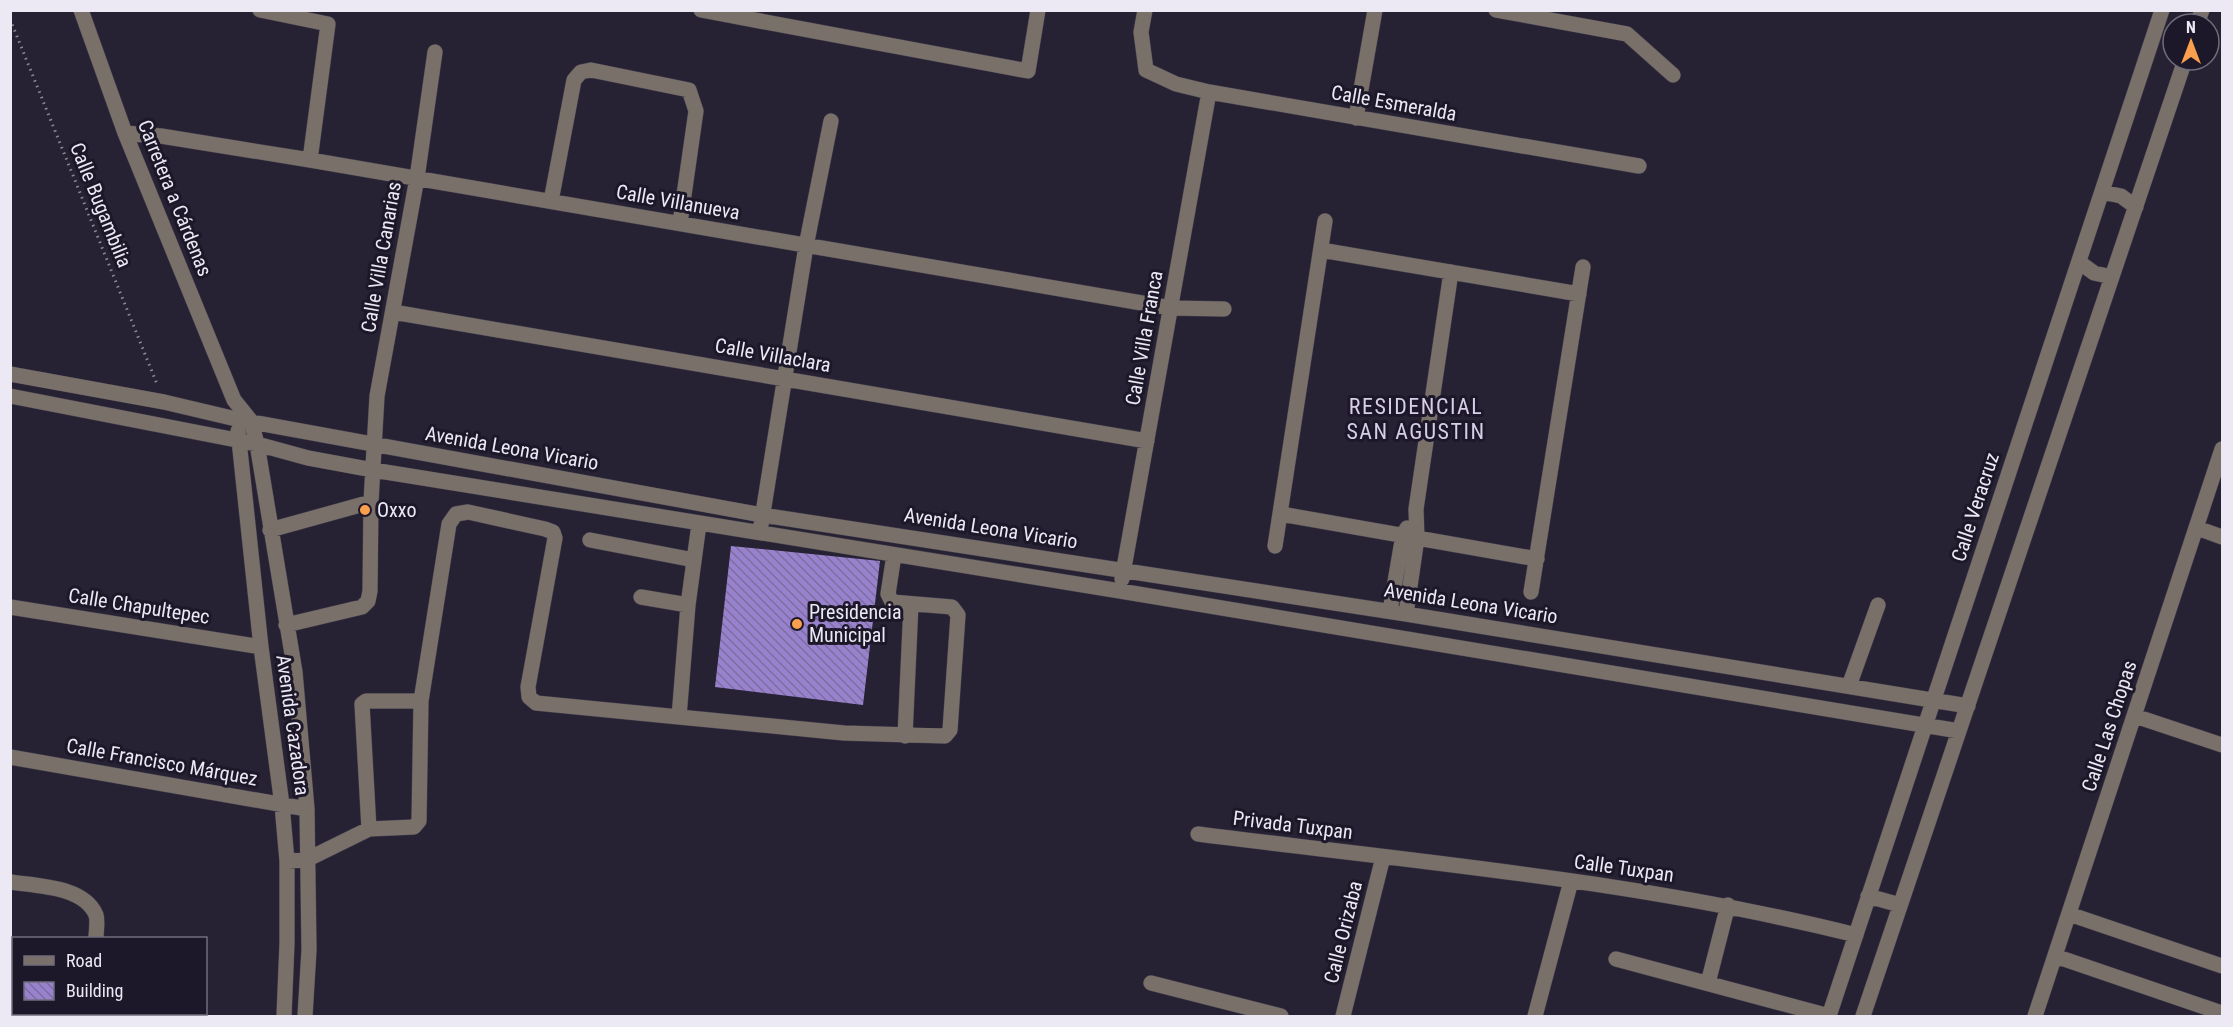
<svg xmlns="http://www.w3.org/2000/svg" width="2233" height="1027" font-family="'Roboto Condensed',sans-serif">
<style>
.building{fill:url(#building-back-hatch)}
.lines{fill:none;stroke-linecap:round;stroke-linejoin:round}
.minor-casing{stroke:#433e4e;stroke-width:16}
.path{stroke:#8c8897;stroke-width:3;stroke-dasharray:1.5 4.5;stroke-linecap:butt}
.minor{stroke:#797069;stroke-width:15}
.poi-dot{fill:#fa9f4e;stroke:#1d1829;stroke-width:2}
.labels{text-anchor:middle;stroke-width:6;stroke-linejoin:round;paint-order:stroke}
.street-label{font-size:20px;fill:#ece9f5;stroke:#1d1829}
.poi-label{font-size:20px;fill:#ece9f5;stroke:#1d1829;text-anchor:start}
.quarter-label{font-size:22px;letter-spacing:1.5px;fill:#d6cfe7;stroke:#1d1829}
</style>
<defs>
<pattern id="building-back-hatch" width="6" height="6" patternUnits="userSpaceOnUse" patternTransform="scale(1.5)"><rect width="6" height="6" fill="#9982cd"/><path d="M-1 5l2 2M0 0l6 6M5-1l2 2" fill="none" stroke="#7c6d9f"/></pattern>
</defs>
<rect width="100%" height="100%" fill="#272233"/>
<!-- building -->
<path class="building" d="M 731,546 L 880,561 L 863,705 L 715,687 Z"/>
<g class="lines">
<!-- minor casing -->
<g class="minor-casing">
<path id="minor" d="M 81,10 L 125,133 L 234,400 L 251,421 L 257,444 L 295,672 L 307,809 L 309,950 L 305,1016
M 260,10 L 328,24 L 310,160
M 701,10 L 1028,71 L 1038,10
M 1145,10 L 1141,32 L 1146,70 L 1176,84 L 1209,92 L 1639,166
M 1496,10 L 1627,34 L 1673,75
M 2197,24 L 2202,10
M 1356,118 L 1375,10
M 125,133 L 161,136 L 310,160 L 1171,308 L 1224,309
M 2102,192 L 2121,196 L 2136,207
M 551,201 L 574,80 L 581,72 L 591,70 L 689,90 L 696,111 L 680,223
M 1321,250 L 1579,294
M 2079,262 L 2094,273 L 2112,277
M 393,312 L 1147,441
M 10,374 L 164,402 L 236,419 L 762,515 L 1406,614 L 1968,706
M 10,396 L 257,444 L 308,458 L 373,470 L 1120,591 L 1959,731
M 238,431 L 261,647 L 282,805 L 287,861 L 287,943 L 284,1016
M 1281,514 L 1537,559
M 761,525 L 806,246 L 831,121
M 2197,528 L 2222,537
M 270,530 L 371,502
M 590,540 L 694,560
M 1275,546 L 1325,221
M 1122,579 L 1209,92
M 1531,592 L 1583,267
M 641,597 L 688,605 L 699,524
M 688,605 L 679,717 L 844,733 L 945,736 L 950,730 L 958,615 L 952,607 L 892,602 L 888,594 L 894,555
M 10,607 L 261,647
M 1390,611 L 1403,535 L 1407,528
M 1406,614 L 1417,538 L 1416,509 L 1451,272
M 286,625 L 362,607 L 368,601 L 370,591 L 371,502 L 377,396 L 417,178 L 435,52
M 1849,686 L 1878,605
M 2135,716 L 2222,745
M 905,736 L 911,604
M 10,757 L 307,809
M 369,829 L 362,704 L 366,701 L 421,701
M 1198,834 C 1418,862 1640,881 1856,935
M 287,861 L 306,860 L 369,829 L 414,827 L 419,821 L 421,701 L 449,524 L 456,514 L 468,512 L 545,529 L 553,532 L 555,538 L 528,687 L 529,697 L 536,703 L 679,717
M 10,882 C 37,886 84,886 96,915 C 98,921 96,931 96,938
M 1868,896 L 1900,905
M 2069,914 L 2222,966
M 2055,956 L 2222,1013
M 1616,959 L 1829,1016
M 1151,983 L 1281,1016
M 1708,983 L 1728,905
M 93,1016 L 93,1014
M 1343,1016 L 1383,857
M 1535,1016 L 1571,881
M 1829,1016 L 2162,10
M 1863,1016 L 2185,60
M 2035,1016 L 2222,449"/>
</g>
<!-- path -->
<path class="path" d="M 10,19 L 157,384"/>
<!-- minor -->
<use href="#minor" class="minor"/>
</g>
<!-- markers -->
<g class="poi-dot">
<circle cx="365" cy="510" r="6"/>
<circle cx="797" cy="624" r="6"/>
</g>
<g class="labels">
<!-- street labels -->
<g class="street-label">
<text transform="translate(1394 103) rotate(10)" y="7">Calle Esmeralda</text>
<text transform="translate(175 198) rotate(68)" y="7">Carretera a Cárdenas</text>
<text transform="translate(678 202) rotate(10)" y="7">Calle Villanueva</text>
<text transform="translate(101 205) rotate(68)" y="7">Calle Bugambilia</text>
<text transform="translate(381 257) rotate(-80)" y="7">Calle Villa Canarias</text>
<text transform="translate(1144 338) rotate(-80)" y="7">Calle Villa Franca</text>
<text transform="translate(773 355) rotate(10)" y="7">Calle Villaclara</text>
<text transform="translate(512 448) rotate(10)" y="7">Avenida Leona Vicario</text>
<text transform="translate(1975 507) rotate(-72)" y="7">Calle Veracruz</text>
<text transform="translate(991 528) rotate(9)" y="7">Avenida Leona Vicario</text>
<text transform="translate(1471 603) rotate(9)" y="7">Avenida Leona Vicario</text>
<text transform="translate(139 606) rotate(9)" y="7">Calle Chapultepec</text>
<text transform="translate(293 725) rotate(82)" y="7">Avenida Cazadora</text>
<text transform="translate(2109 726) rotate(-72)" y="7">Calle Las Chopas</text>
<text transform="translate(162 762) rotate(10)" y="7">Calle Francisco Márquez</text>
<text transform="translate(1293 825) rotate(7)" y="7">Privada Tuxpan</text>
<text transform="translate(1624 868) rotate(8)" y="7">Calle Tuxpan</text>
<text transform="translate(1343 932) rotate(-76)" y="7">Calle Orizaba</text>
</g>
<!-- poi labels -->
<g class="poi-label">
<text x="377" y="517">Oxxo</text>
<text x="809" y="619">Presidencia<tspan x="809" dy="23">Municipal</tspan></text>
</g>
<!-- quarter labels -->
<g class="quarter-label">
<text x="1416" y="414">RESIDENCIAL<tspan x="1416" dy="25">SAN AGUSTIN</tspan></text>
</g>
</g>
<!-- border -->
<rect width="2233" height="1027" fill="none" stroke="#ece9f5" stroke-width="24"/>
<!-- legend -->
<rect x="12" y="937" width="195" height="78" fill="#1d1829" stroke="#706c7b" stroke-width="1.5"/>
<rect x="24" y="956" width="30" height="9" fill="#797069" stroke="#706c7b" stroke-width="1.5"/>
<text x="66" y="967" font-size="18" fill="#ece9f5">Road</text>
<rect x="24" y="982" width="30" height="18" fill="url(#building-back-hatch)" stroke="#706c7b" stroke-width="1.5"/>
<text x="66" y="997" font-size="18" fill="#ece9f5">Building</text>
<!-- north arrow -->
<g transform="translate(2191 42)"><circle r="28" fill="#1d1829" stroke="#706c7b" stroke-width="1.5"/>
<path d="M0-4.5L10 22L0 15L-10 22Z" fill="#fa9f4e"/>
<text y="-9" font-size="16" font-weight="bold" text-anchor="middle" fill="#ece9f5">N</text>
</g>
</svg>
